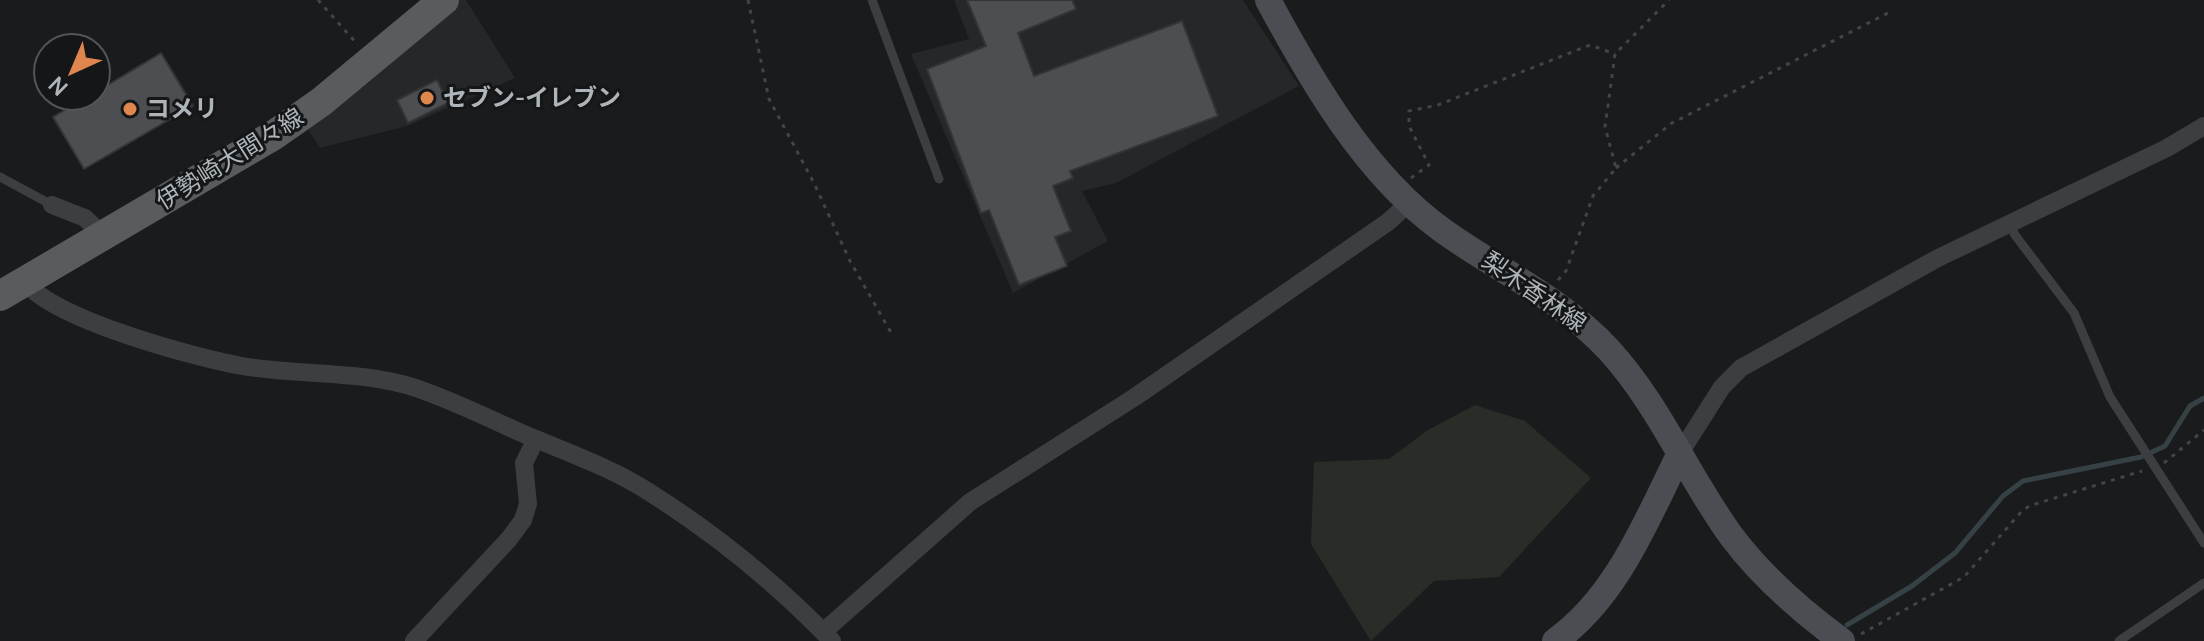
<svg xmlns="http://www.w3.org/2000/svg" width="2204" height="641" font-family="Manrope,'Noto Sans JP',sans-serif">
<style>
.built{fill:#262729}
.green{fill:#282e27}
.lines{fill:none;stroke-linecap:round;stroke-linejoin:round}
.stream{stroke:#354144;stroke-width:5}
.building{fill:#4c4e51;stroke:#343538;stroke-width:2}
.path{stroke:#424548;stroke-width:3;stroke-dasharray:4 6;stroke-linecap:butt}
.service{stroke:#3c3e41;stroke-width:9}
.minor{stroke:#3c3e41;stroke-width:18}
.secondary{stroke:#4a4d51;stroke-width:26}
.primary{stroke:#585c5f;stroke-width:30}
.poi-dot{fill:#df864f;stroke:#151617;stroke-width:3}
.labels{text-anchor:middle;stroke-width:6;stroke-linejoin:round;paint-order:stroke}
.poi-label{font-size:24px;font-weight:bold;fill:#aeb5ba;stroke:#151617;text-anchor:start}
.street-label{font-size:24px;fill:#aeb5ba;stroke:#151617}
</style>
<rect width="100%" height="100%" fill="#1a1b1c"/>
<!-- built -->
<path class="built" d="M 460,0 L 466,0 L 515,78 L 407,126 L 320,148 L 305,125 Z
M 954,0 L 1243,0 L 1299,86 L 1116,183 L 1082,191 L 1108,241 L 1013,293 L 911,54 L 969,39 Z"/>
<!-- green -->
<path class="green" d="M 1475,405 L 1525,421 L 1591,478 L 1499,577 L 1434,581 L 1371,641 L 1311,544 L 1314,462 L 1389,459 L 1428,430 Z"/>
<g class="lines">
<!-- stream -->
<path class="stream" d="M 1847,625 L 1912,586 L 1955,553 L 2003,496 L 2023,481 L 2141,457 L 2165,446 L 2190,406 L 2204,398"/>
</g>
<!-- building -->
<path class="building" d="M 967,0 L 1072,0 L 1076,9 L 1018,33 L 1034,76 L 1182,21 L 1218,116 L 1070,171 L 1073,178 L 1053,186 L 1071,231 L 1055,237 L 1067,266 L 1019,285 L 989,210 L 981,213 L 927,69 L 986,46 Z
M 161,53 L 193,106 L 84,169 L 53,117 L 88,96 L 96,96 L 96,92 Z
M 437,80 L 448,103 L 408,123 L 397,100 Z"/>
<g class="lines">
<!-- path -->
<path class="path" d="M 318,0 L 358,45
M 748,0 L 769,99 L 814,183 L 850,261 L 893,336
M 1616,168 L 1672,123 L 1892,11
M 1411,178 L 1429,165 L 1409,126 L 1409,111 L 1438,105 L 1590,45 L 1615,54
M 1558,280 L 1566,271 L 1593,196 L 1616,168 L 1605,127 L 1615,54 L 1669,0
M 2164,463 L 2204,430
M 1861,634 L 1964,577 L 2021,512 L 2029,506 L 2142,471"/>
<!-- service -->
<path class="service" d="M 872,0 L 939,179
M 0,177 L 52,205
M 2009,222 L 2015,235 L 2074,313 L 2110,397 L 2204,543
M 2119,641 L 2204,583"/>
<!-- minor -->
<path class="minor" d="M 52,205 L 85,218 L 103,235
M 25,281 C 49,318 196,358 242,366 C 300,376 360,370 416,388 C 451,400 484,416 517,431 C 560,450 609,466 649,492 C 714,533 778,585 832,641
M 1680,453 L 1722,387 L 1741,368 L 1938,258 L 2167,148 L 2204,126
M 823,632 L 970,502 L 1135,397 L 1388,222 L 1409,203
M 414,641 L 509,539 L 523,520 L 528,504 L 524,463 L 536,439"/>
<!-- secondary -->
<path class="secondary" d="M 1268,0 C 1312,82 1366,175 1442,230 C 1499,271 1561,298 1609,350 C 1660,406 1688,477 1732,537 C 1763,578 1801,611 1842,641
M 1555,641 C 1617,597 1647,519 1680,453"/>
<!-- primary -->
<path class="primary" d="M 0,296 L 274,135 L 321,102 L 444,0"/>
</g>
<!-- markers -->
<g class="poi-dot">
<circle cx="427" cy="98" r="8"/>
<circle cx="130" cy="109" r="8"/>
</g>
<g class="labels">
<!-- poi labels -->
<g class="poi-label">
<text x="443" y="106">セブン-イレブン</text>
<text x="146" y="117">コメリ</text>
</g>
<!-- street labels -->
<g class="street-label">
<text transform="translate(230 159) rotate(-32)" y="8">伊勢崎大間々線</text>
<text transform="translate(1534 292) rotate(35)" y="8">梨木香林線</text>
</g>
</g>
<!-- north arrow -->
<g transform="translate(72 72) rotate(224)"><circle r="38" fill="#151617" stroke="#525658" stroke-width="2"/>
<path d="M0-6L14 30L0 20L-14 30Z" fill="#df864f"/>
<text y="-12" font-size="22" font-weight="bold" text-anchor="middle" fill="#aeb5ba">N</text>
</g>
</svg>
